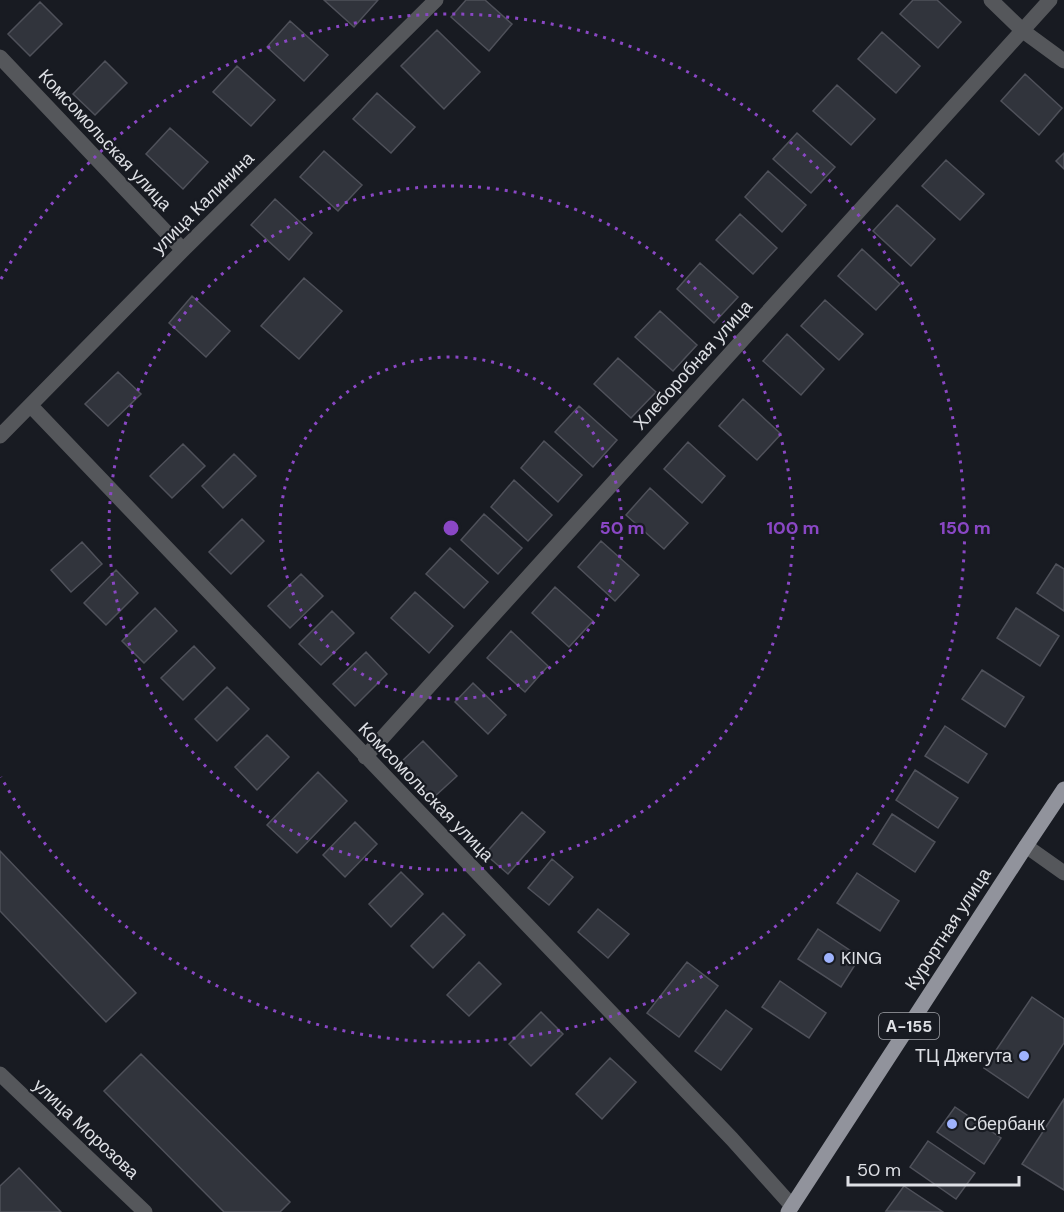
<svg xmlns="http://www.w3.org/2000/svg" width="1064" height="1212" font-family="'DM Sans',sans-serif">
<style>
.building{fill:#31343c;stroke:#4f515a;stroke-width:1.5}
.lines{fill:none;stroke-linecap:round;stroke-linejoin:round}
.minor{stroke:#55575b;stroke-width:15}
.major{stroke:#91939c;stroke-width:15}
.ring{fill:none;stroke:#8a47c5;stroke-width:3;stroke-dasharray:3 6}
.poi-dot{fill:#9fb3fd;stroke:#181b22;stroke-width:2}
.labels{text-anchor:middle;stroke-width:4.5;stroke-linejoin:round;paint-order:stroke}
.shield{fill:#181b22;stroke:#a3a5aa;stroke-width:1.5}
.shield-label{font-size:16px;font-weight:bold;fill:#dee0e5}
.street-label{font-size:18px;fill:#dee0e5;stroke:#181b22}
.poi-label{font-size:18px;fill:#dee0e5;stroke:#181b22;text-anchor:start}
.centre{fill:#8a47c5;stroke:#181b22;stroke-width:3}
.ring-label{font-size:18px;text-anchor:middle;font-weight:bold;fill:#8a47c5;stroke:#181b22;stroke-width:4.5;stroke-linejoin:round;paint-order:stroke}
</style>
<rect width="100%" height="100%" fill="#181b22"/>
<!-- building -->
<path class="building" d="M 324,0 L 378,0 L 354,27 Z
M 466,0 L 485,0 L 512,24 L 489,51 L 451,17 Z
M 913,0 L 937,0 L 961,22 L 938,48 L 900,14 Z
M 40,2 L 62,24 L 30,56 L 8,34 Z
M 290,21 L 328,55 L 304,81 L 267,47 Z
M 437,30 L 480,72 L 444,109 L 401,66 Z
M 882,32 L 920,66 L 896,93 L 858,59 Z
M 105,61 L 127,83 L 95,115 L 73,94 Z
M 237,66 L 275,100 L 251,126 L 213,92 Z
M 1025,74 L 1062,108 L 1039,135 L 1001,101 Z
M 837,85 L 875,119 L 851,145 L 813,111 Z
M 377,93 L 415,127 L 391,153 L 353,119 Z
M 170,128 L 208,162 L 183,189 L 146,154 Z
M 797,133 L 835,167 L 811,193 L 773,159 Z
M 324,151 L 362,185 L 338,211 L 300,177 Z
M 1064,153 L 1064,169 L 1056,161 Z
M 946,160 L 984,194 L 960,220 L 922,186 Z
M 768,171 L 806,205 L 782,232 L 745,197 Z
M 275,199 L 312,233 L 289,260 L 251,225 Z
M 897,205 L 935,239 L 911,266 L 873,231 Z
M 740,214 L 777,248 L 753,274 L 716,240 Z
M 862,249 L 900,284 L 876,310 L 838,276 Z
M 700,263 L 738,297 L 714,323 L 677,289 Z
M 304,278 L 342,311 L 299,359 L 261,326 Z
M 192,296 L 230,331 L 206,357 L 169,323 Z
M 825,300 L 863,334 L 839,360 L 801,326 Z
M 660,311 L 697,345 L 673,371 L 635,337 Z
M 787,334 L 824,369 L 801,395 L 763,361 Z
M 618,358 L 656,392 L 631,418 L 594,384 Z
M 118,372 L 141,394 L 108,426 L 85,404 Z
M 743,399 L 781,434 L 757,460 L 719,426 Z
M 579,406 L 617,440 L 593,467 L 555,432 Z
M 544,441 L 582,475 L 558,502 L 521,468 Z
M 688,442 L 725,476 L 702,503 L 664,469 Z
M 183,444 L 205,466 L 172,498 L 150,476 Z
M 234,454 L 256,476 L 223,508 L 202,486 Z
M 514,480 L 552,515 L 528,541 L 491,507 Z
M 650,488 L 688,523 L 664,549 L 626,515 Z
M 484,514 L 522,548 L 498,574 L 461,540 Z
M 242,519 L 264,541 L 231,574 L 209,552 Z
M 601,541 L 639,575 L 615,601 L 578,567 Z
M 82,542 L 102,564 L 71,592 L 51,570 Z
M 450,548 L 488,582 L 464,608 L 426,574 Z
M 1056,564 L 1064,569 L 1064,611 L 1037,593 Z
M 116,570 L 138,593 L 106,625 L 84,603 Z
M 301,574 L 323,596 L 290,628 L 268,606 Z
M 555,587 L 593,621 L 569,647 L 532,613 Z
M 415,592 L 453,626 L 429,653 L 391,618 Z
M 155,608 L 177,631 L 144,663 L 122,641 Z
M 1016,608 L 1059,636 L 1040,666 L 997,638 Z
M 332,611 L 354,633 L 321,665 L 299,644 Z
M 511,631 L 548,666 L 525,692 L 487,658 Z
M 194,646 L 215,668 L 183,700 L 161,678 Z
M 366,652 L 387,674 L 355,706 L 333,684 Z
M 982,670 L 1024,697 L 1005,727 L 962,699 Z
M 473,683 L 506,715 L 488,734 L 455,702 Z
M 227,687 L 249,709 L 217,741 L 195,719 Z
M 945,726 L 987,754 L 968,783 L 925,756 Z
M 267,735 L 289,757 L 257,790 L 235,767 Z
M 423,741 L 457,776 L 433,798 L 400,763 Z
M 915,770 L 958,798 L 938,828 L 896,800 Z
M 318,772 L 347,801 L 297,853 L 267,825 Z
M 522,812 L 545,832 L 508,874 L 485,854 Z
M 892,814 L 935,842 L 915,872 L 873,844 Z
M 355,822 L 377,844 L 345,877 L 323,855 Z
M 0,851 L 136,993 L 106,1022 L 0,911 Z
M 552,859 L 573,877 L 549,905 L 528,888 Z
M 401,872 L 423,894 L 391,927 L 369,904 Z
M 857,873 L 899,901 L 880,931 L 837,903 Z
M 598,909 L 629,934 L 608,958 L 578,932 Z
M 443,913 L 465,935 L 433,968 L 411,946 Z
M 818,929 L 860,957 L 841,987 L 798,959 Z
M 479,962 L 501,984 L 469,1016 L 447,995 Z
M 687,962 L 718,986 L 679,1037 L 647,1013 Z
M 780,981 L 826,1013 L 809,1038 L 762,1007 Z
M 1032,997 L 1064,1019 L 1064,1043 L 1028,1098 L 984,1068 Z
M 726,1010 L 752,1029 L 721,1070 L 695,1051 Z
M 541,1012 L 563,1034 L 531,1066 L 509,1044 Z
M 141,1054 L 290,1202 L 280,1212 L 224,1212 L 104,1091 Z
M 610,1058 L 636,1082 L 602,1119 L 576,1094 Z
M 1064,1099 L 1064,1190 L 1022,1164 Z
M 955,1107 L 1001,1138 L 984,1164 L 937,1132 Z
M 928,1141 L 975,1173 L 956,1199 L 910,1167 Z
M 19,1168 L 61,1212 L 0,1212 L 0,1186 Z
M 904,1186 L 943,1212 L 886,1211 Z"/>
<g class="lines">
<!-- minor -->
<path class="minor" d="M 991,0 L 1023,31 L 1064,61
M 0,57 L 183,250
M 31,406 L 732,1139 L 792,1206
M 0,436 L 183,250 L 436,0
M 365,757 L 1050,0
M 1026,846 L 1064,873
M 0,1074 L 145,1212"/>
<!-- major -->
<path class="major" d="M 788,1212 L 1026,846 L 1064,789"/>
</g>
<!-- distance rings -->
<g class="ring">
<circle cx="451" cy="528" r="171"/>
<circle cx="451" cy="528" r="342"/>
<path d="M1 279A514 514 0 1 1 1 777"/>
</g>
<!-- markers -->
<g class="poi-dot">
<circle cx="829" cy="958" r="6"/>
<circle cx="1024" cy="1056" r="6"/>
<circle cx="952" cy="1124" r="6"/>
</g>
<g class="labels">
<!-- shield labels -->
<rect class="shield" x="879" y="1013" width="60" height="26" rx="4.5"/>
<g class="shield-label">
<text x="909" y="1032">А-155</text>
</g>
<!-- street labels -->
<g class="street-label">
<text transform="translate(105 140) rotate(47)" y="6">Комсомольская улица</text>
<text transform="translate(203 203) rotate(-45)" y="6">улица Калинина</text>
<text transform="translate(693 365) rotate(-48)" y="6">Хлеборобная улица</text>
<text transform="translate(426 792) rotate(46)" y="6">Комсомольская улица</text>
<text transform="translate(948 929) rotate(-57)" y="6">Курортная улица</text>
<text transform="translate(86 1129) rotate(43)" y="6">улица Морозова</text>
</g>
<!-- poi labels -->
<g class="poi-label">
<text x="841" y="964">KING</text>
<text x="1012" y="1062" text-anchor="end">ТЦ Джегута</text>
<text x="964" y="1130">Сбербанк</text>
</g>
</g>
<circle cx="451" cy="528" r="9" class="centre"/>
<g class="ring-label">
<text x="622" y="534">50 m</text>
<text x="793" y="534">100 m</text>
<text x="965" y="534">150 m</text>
</g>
<!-- scale -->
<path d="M848 1176v9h171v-9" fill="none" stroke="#dee0e5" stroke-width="3"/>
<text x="857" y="1176" font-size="18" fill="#dee0e5" stroke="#181b22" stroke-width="4.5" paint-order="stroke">50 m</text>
</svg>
